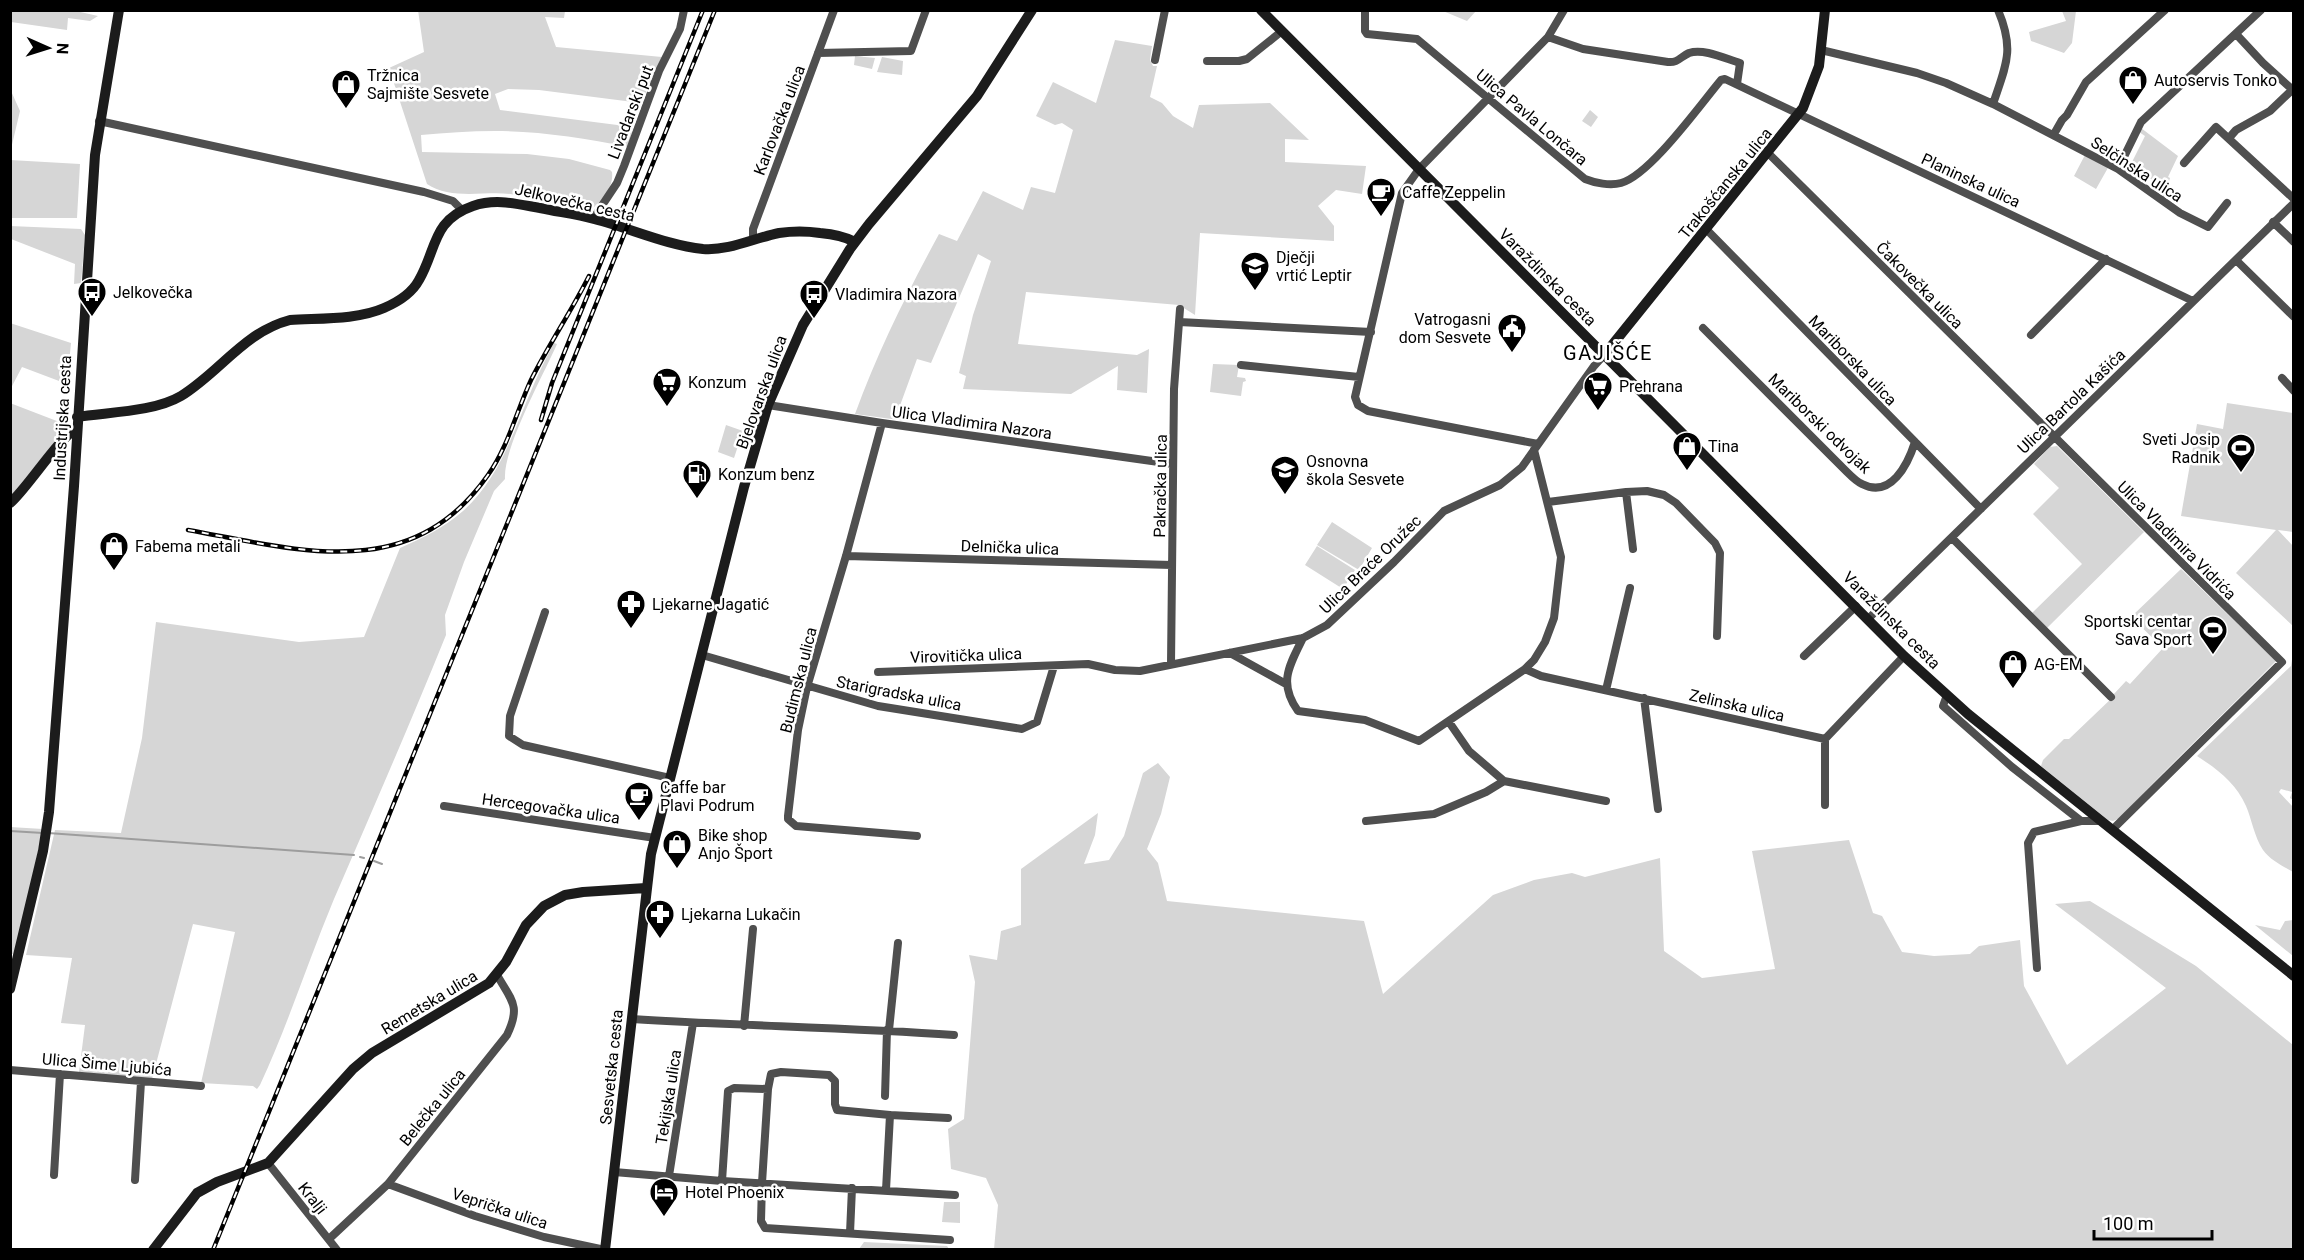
<svg xmlns="http://www.w3.org/2000/svg" width="2304" height="1260" font-family="Roboto,sans-serif">
<style>
.green{fill:#d6d6d6}
.lines{fill:none;stroke-linecap:round;stroke-linejoin:round}
.stream{stroke:#9d9d9d;stroke-width:2}
.street{stroke:#4f4f4f;stroke-width:8}
.secondary{stroke:#1c1c1c;stroke-width:10}
.rail-casing{stroke:#000;stroke-width:4.5}
.rail{stroke:#fff;stroke-width:2;stroke-dasharray:7;stroke-linecap:butt}
.labels{text-anchor:middle;stroke-width:5;stroke-linejoin:round;paint-order:stroke}
.poi-label{font-size:16px;fill:#000;stroke:#fff;text-anchor:start}
.street-label{font-size:16px;fill:#000;stroke:#fff}
.quarter-label{font-size:20px;letter-spacing:1.5px;fill:#000;stroke:#fff}
</style>
<rect width="100%" height="100%" fill="#fff"/>
<!-- green -->
<path class="green" d="M 11,10 L 76,11 L 98,16 L 90,21 L 68,18 L 67,30 L 11,22 Z
M 418,10 L 565,11 L 564,18 L 545,17 L 556,47 L 662,57 L 641,103 L 539,90 L 508,89 L 495,94 L 500,110 L 633,127 L 628,147 C 584,138 539,131 495,131 C 470,131 445,133 421,135 L 422,152 L 527,154 L 569,159 L 610,170 L 612,172 C 614,187 601,204 588,211 C 562,205 536,197 510,194 C 484,191 450,200 427,184 L 389,68 L 424,52 Z
M 1443,11 L 1476,10 L 1476,11 L 1467,21 Z
M 2062,11 L 2076,11 L 2072,43 L 2064,53 L 2031,41 L 2029,32 L 2066,21 Z
M 1115,40 L 1152,46 L 1150,60 L 1153,66 L 1157,66 L 1150,97 L 1162,103 L 1173,116 L 1193,128 L 1199,105 L 1270,103 L 1309,140 L 1285,139 L 1285,162 L 1366,166 L 1362,194 L 1336,190 L 1318,206 L 1334,226 L 1334,241 L 1200,233 L 1195,315 L 1179,305 L 1026,292 L 1018,344 L 1137,355 L 1149,349 L 1147,393 L 1117,390 L 1118,366 L 1071,394 L 963,389 L 966,376 L 959,373 L 973,315 L 991,261 L 978,254 L 931,363 L 917,359 L 898,411 L 907,415 L 906,421 L 855,414 C 878,351 907,293 939,234 L 957,241 L 983,191 L 1023,210 L 1031,187 L 1055,193 L 1073,130 L 1062,123 L 1055,125 L 1036,116 L 1053,82 L 1096,103 Z
M 855,56 L 875,58 L 872,69 L 854,65 Z
M 882,57 L 903,61 L 902,75 L 877,72 Z
M 11,91 L 20,111 L 11,149 L 10,92 Z
M 1590,110 L 1598,117 L 1591,127 L 1582,121 Z
M 2141,128 L 2178,156 L 2168,177 L 2170,178 L 2164,200 L 2154,181 L 2130,166 L 2145,136 L 2139,132 Z
M 2086,153 L 2109,166 L 2096,189 L 2074,176 Z
M 10,160 L 80,164 L 77,218 L 11,218 Z
M 10,226 L 81,229 L 85,235 L 81,283 L 74,284 L 75,264 L 11,239 Z
M 10,323 L 71,343 L 67,384 L 22,367 L 11,388 Z
M 554,343 L 557,344 C 543,376 503,448 505,479 L 494,491 L 464,562 L 445,615 L 446,635 C 410,724 372,811 334,899 C 308,961 288,1025 260,1085 L 257,1089 L 253,1086 L 201,1083 L 235,932 L 193,924 L 152,1079 L 79,1072 L 85,1025 L 61,1023 L 72,958 L 26,955 L 55,830 L 121,833 L 142,738 L 156,622 L 299,642 L 364,637 L 400,548 C 422,538 444,528 463,511 C 501,477 514,429 534,384 C 540,370 547,356 554,343 Z
M 1213,364 L 1239,365 L 1237,377 L 1245,378 L 1246,381 L 1243,382 L 1241,396 L 1210,392 Z
M 10,403 L 62,423 L 58,438 L 10,497 Z
M 2227,403 L 2293,413 L 2293,532 L 2278,530 L 2293,546 L 2293,626 L 2236,573 L 2276,530 L 2181,516 L 2197,424 L 2223,429 Z
M 726,425 L 743,431 L 734,458 L 718,452 Z
M 2057,446 L 2144,532 L 2047,628 L 2032,613 L 2082,564 L 2033,514 L 2059,488 L 2034,464 L 2050,447 Z
M 1332,522 L 1372,548 L 1359,570 L 1317,545 Z
M 1317,546 L 1355,570 L 1343,589 L 1305,565 Z
M 2181,569 L 2276,661 C 2224,714 2170,764 2120,818 L 2113,821 L 2108,820 L 2041,766 L 2043,760 L 2064,739 L 2069,739 L 2114,696 L 2113,695 L 2126,681 L 2130,684 L 2163,648 L 2131,617 Z
M 2293,653 L 2293,800 L 2290,798 L 2292,792 L 2281,789 L 2279,792 L 2293,807 L 2293,872 C 2283,866 2270,860 2263,850 C 2254,836 2252,820 2246,806 C 2236,783 2217,769 2197,756 L 2291,666 Z
M 1158,763 L 1170,777 L 1161,814 L 1147,849 L 1158,863 L 1167,901 L 1364,921 L 1383,994 L 1493,895 L 1534,880 L 1572,873 L 1585,877 L 1660,858 L 1664,951 L 1702,978 L 1775,969 L 1752,851 L 1849,840 L 1873,913 L 1882,916 L 1902,952 L 1934,956 L 1970,954 L 1979,946 L 2020,940 L 2024,986 L 2067,1065 L 2166,988 L 2055,904 L 2090,901 L 2196,966 L 2293,1045 L 2293,1249 L 994,1249 L 998,1205 L 986,1178 L 951,1169 L 948,1129 L 964,1119 L 975,982 L 969,955 L 997,960 L 1001,931 L 1021,925 L 1021,869 L 1098,813 L 1095,835 L 1084,864 L 1109,860 L 1124,836 L 1143,773 Z
M 10,827 L 43,829 L 15,954 L 10,954 Z
M 2293,920 L 2293,956 L 2255,925 L 2280,930 L 2285,921 Z
M 944,1202 L 960,1202 L 960,1223 L 942,1222 Z
M 864,1242 L 947,1246 L 949,1249 L 859,1249 Z"/>
<g class="lines">
<!-- stream -->
<path class="stream" d="M 10,831 L 43,833
M 48,833 L 354,855
M 360,857 L 364,858
M 374,861 L 382,864"/>
<!-- street -->
<path class="street" d="M 1365,10 L 1365,31 L 1367,34 L 1417,39 L 1585,179 C 1595,183 1610,186 1621,183 C 1650,175 1700,105 1721,80 L 1725,79 L 2193,301
M 2236,34 L 2263,63 L 2294,91
M 1548,37 L 1583,49 L 1668,62 C 1678,63 1680,57 1689,53 C 1704,48 1726,59 1740,63 L 1737,84
M 1821,50 L 1917,73 L 1946,83 L 1993,104 L 2118,169 L 2180,213 L 2208,227 L 2227,203
M 818,53 L 911,51 L 926,10
M 1155,60 L 1165,10
M 1207,61 L 1239,61 L 1247,59 L 1282,31
M 1993,104 C 2006,65 2015,50 1998,10
M 99,121 L 424,192 L 453,201 L 462,210
M 2054,134 L 2062,120 L 2067,115 L 2086,82 L 2165,10
M 2229,138 L 2236,130 L 2270,111 L 2292,90
M 1768,153 L 2282,662 L 2112,830
M 2184,163 L 2216,127 L 2294,199
M 2118,169 L 2141,122 L 2261,10
M 593,219 L 617,183 L 624,166 L 659,71 L 680,29 L 684,10
M 2273,222 L 2294,242
M 1707,230 L 1981,509
M 753,240 L 753,229 L 834,10
M 2236,260 L 2294,317
M 1179,322 L 1371,332
M 1703,328 L 1847,472 C 1851,476 1857,482 1862,484 C 1891,499 1908,464 1915,442
M 2031,335 L 2106,259
M 1241,365 L 1359,377
M 2282,378 L 2294,391
M 768,405 L 882,423 L 1173,464
M 882,423 L 846,556 L 807,687 L 798,730 L 788,816 L 788,819 L 796,826 L 917,836
M 1538,444 L 1368,411 L 1358,405 L 1355,397 L 1402,193 L 1419,169 L 1548,37 L 1564,10
M 1626,492 L 1633,549
M 1548,502 L 1626,492 L 1647,491 L 1664,495 L 1676,503 L 1715,543 L 1720,553 L 1717,636
M 1952,538 L 2111,697
M 846,556 L 1172,565
M 545,612 L 510,716 L 509,736 L 523,745 L 670,778
M 1868,619 L 2294,203
M 1303,638 C 1289,666 1278,683 1298,711 L 1365,720 L 1419,741 L 1525,669 L 1534,660 L 1545,642 L 1554,618 L 1561,557 L 1534,450
M 1230,653 L 1286,684
M 702,655 L 878,706 L 1022,729 L 1037,722 L 1054,666
M 1804,656 L 1856,606
M 1171,664 L 1174,389 L 1180,309
M 1525,669 L 1541,676 L 1825,739 L 1904,656
M 878,672 L 1088,664 L 1115,670 L 1140,671 L 1303,638 L 1327,625 L 1394,562 L 1444,511 L 1500,485 L 1522,467 L 1594,366 L 1605,354
M 1606,690 L 1630,588
M 1947,695 L 1943,706 L 2012,767 L 2081,821 L 2100,821
M 1644,698 L 1658,809
M 1449,722 L 1469,751 L 1504,781 L 1606,801
M 1825,805 L 1825,739
M 444,806 L 655,838
M 1366,821 L 1434,814 L 1486,792 L 1504,781
M 2037,968 L 2028,843 L 2034,832 L 2081,821
M 632,1019 C 739,1026 847,1027 954,1035
M 744,1026 L 753,929
M 889,1030 L 898,943
M 10,1070 L 201,1086
M 885,1096 L 887,1030
M 890,1115 L 948,1118
M 268,1163 L 337,1250
M 614,1172 L 722,1181 L 955,1195
M 54,1175 L 60,1074
M 669,1176 L 693,1023
M 135,1180 L 141,1082
M 722,1181 L 728,1091 L 734,1088 L 768,1089
M 388,1184 L 475,1216 L 544,1237 L 605,1250
M 886,1190 L 890,1115 L 837,1110 L 835,1104 L 835,1081 L 829,1075 L 781,1072 L 771,1074 L 768,1089 L 762,1183 L 761,1221 L 765,1228 L 950,1240
M 850,1233 L 852,1188
M 329,1239 L 388,1184 L 507,1035 C 521,1006 512,1001 497,975"/>
<!-- secondary -->
<path class="secondary" d="M 1261,10 L 1904,656 L 1968,714 L 2294,976
M 1605,354 L 1803,108 L 1819,66 L 1825,10
M 77,417 C 108,412 154,412 181,396 C 220,372 244,332 290,320 C 320,318 357,320 384,308 C 398,302 412,293 419,280 C 437,249 432,220 473,206 C 496,198 517,204 540,208 C 558,212 576,214 594,219 C 630,228 666,245 703,249 C 729,251 754,238 779,233 C 793,231 806,231 820,233 C 832,234 844,236 855,242
M 10,503 C 26,490 63,432 76,430
M 10,989 L 43,851 L 49,812 L 74,486 L 95,155 L 119,10
M 153,1250 L 197,1193 L 217,1182 L 268,1163 L 353,1069 L 372,1053 L 489,983 L 506,962 L 526,925 L 544,906 L 565,895 L 583,892 L 646,888
M 605,1250 L 651,854 L 744,487 L 768,405 L 803,325 L 850,249 L 869,224 L 977,96 L 1032,10"/>
<!-- rail casing -->
<g class="rail-casing">
<path id="rail" d="M 541,420 L 552,383 L 703,10
M 188,530 C 299,550 411,585 488,475 C 508,447 517,410 531,380 C 549,344 571,312 589,276
M 213,1250 L 715,10"/>
</g>
<!-- rail -->
<use href="#rail" class="rail"/>
</g>
<!-- icons -->
<defs>
<g id="shop-pin" transform="scale(1.5)"><path d="M0 17L-7.5 6A9.5 9.5 0 1 1 7.5 6Z" fill="#000" stroke="#fff"/><path d="M-5-2.5h2.3a2.7 3.5 0 0 1 5.4 0H5L5.5 6h-11ZM-1.5-2.5h3a1.5 2.3 0 0 0-3 0Z" fill="#fff"/></g>
<g id="cafe-pin" transform="scale(1.5)"><path d="M0 17L-7.5 6A9.5 9.5 0 1 1 7.5 6Z" fill="#000" stroke="#fff"/><path d="M-5.5-4.5H6V0H3Q3 3.5 0 3.5H-2.5Q-5.5 3.5-5.5 0ZM3-3.2v2h1.7v-2ZM-6 4.5H4V6H-6Z" fill="#fff"/></g>
<g id="school-pin" transform="scale(1.5)"><path d="M0 17L-7.5 6A9.5 9.5 0 1 1 7.5 6Z" fill="#000" stroke="#fff"/><path d="M0-5L7-2L0 1L-7-2ZM-4 1L0 2.5L4 1V4Q0 6-4 4Z" fill="#fff"/></g>
<g id="bus-pin" transform="scale(1.5)"><path d="M0 17L-7.5 6A9.5 9.5 0 1 1 7.5 6Z" fill="#000" stroke="#fff"/><path d="M-5-6H5V4H4V6H2V4H-2V6H-4V4H-5ZM-3.5-4V0h7V-4ZM-3.5 1.2v1.5H-2V1.2ZM2 1.2v1.5H3.5V1.2Z" fill="#fff"/></g>
<g id="civic-pin" transform="scale(1.5)"><path d="M0 17L-7.5 6A9.5 9.5 0 1 1 7.5 6Z" fill="#000" stroke="#fff"/><path d="M-.6-6.5H3V-4.5H.6V-3L4-1V1h2V6H-6V1h2V-1L-.6-3ZM-1.2 2.5V6h2.4V2.5Z" fill="#fff"/></g>
<g id="supermarket-pin" transform="scale(1.5)"><path d="M0 17L-7.5 6A9.5 9.5 0 1 1 7.5 6Z" fill="#000" stroke="#fff"/><path d="M-6-5.5h2.5l.6 2H6L4.5 2H-2.5L-4.4-4H-6ZM-1.5 3.2a1.3 1.3 0 1 0 .1 0ZM3 3.2a1.3 1.3 0 1 0 .1 0Z" fill="#fff"/></g>
<g id="stadium-pin" transform="scale(1.5)"><path d="M0 17L-7.5 6A9.5 9.5 0 1 1 7.5 6Z" fill="#000" stroke="#fff"/><path d="M0-5a6.5 5 0 1 0 0 10a6.5 5 0 1 0 0-10ZM-3.5-1.8h7v3.6h-7Z" fill="#fff"/></g>
<g id="fuel-pin" transform="scale(1.5)"><path d="M0 17L-7.5 6A9.5 9.5 0 1 1 7.5 6Z" fill="#000" stroke="#fff"/><path d="M-5.5-6h7V0h2V4h1.3V-2.5L3-4.5l.8-.8L6-3V5H2.5V1h-1V6h-7ZM-4.2-4.7v3.2H.2V-4.7Z" fill="#fff"/></g>
<g id="pharmacy-pin" transform="scale(1.5)"><path d="M0 17L-7.5 6A9.5 9.5 0 1 1 7.5 6Z" fill="#000" stroke="#fff"/><path d="M-2-6h4v4h4v4h-4v4h-4v-4h-4v-4h4Z" fill="#fff"/></g>
<g id="hotel-pin" transform="scale(1.5)"><path d="M0 17L-7.5 6A9.5 9.5 0 1 1 7.5 6Z" fill="#000" stroke="#fff"/><path d="M-6-4.5h1.5V1H6V5H4.5V3h-9V5H-6ZM-4 0a1.8 1.8 0 1 1 3.6 0ZM.5 0V-2.5h3Q6-2.5 6 0Z" fill="#fff"/></g>
</defs>
<g fill-rule="evenodd">
<use href="#shop-pin" x="2133" y="80"/>
<use href="#shop-pin" x="346" y="84"/>
<use href="#cafe-pin" x="1381" y="192"/>
<use href="#school-pin" x="1255" y="266"/>
<use href="#bus-pin" x="92" y="292"/>
<use href="#bus-pin" x="814" y="294"/>
<use href="#civic-pin" x="1512" y="328"/>
<use href="#supermarket-pin" x="667" y="382"/>
<use href="#supermarket-pin" x="1598" y="386"/>
<use href="#shop-pin" x="1687" y="446"/>
<use href="#stadium-pin" x="2241" y="448"/>
<use href="#school-pin" x="1285" y="470"/>
<use href="#fuel-pin" x="697" y="474"/>
<use href="#shop-pin" x="114" y="546"/>
<use href="#pharmacy-pin" x="631" y="604"/>
<use href="#stadium-pin" x="2213" y="630"/>
<use href="#shop-pin" x="2013" y="664"/>
<use href="#cafe-pin" x="639" y="796"/>
<use href="#shop-pin" x="677" y="844"/>
<use href="#pharmacy-pin" x="660" y="914"/>
<use href="#hotel-pin" x="664" y="1192"/>
</g>
<g class="labels">
<!-- poi labels -->
<g class="poi-label">
<text x="367" y="81">Tržnica<tspan x="367" dy="18">Sajmište Sesvete</tspan></text>
<text x="2154" y="86">Autoservis Tonko</text>
<text x="1402" y="198">Caffe Zeppelin</text>
<text x="1276" y="263">Dječji<tspan x="1276" dy="18">vrtić Leptir</tspan></text>
<text x="113" y="298">Jelkovečka</text>
<text x="835" y="300">Vladimira Nazora</text>
<text x="1491" y="325" text-anchor="end">Vatrogasni<tspan x="1491" dy="18">dom Sesvete</tspan></text>
<text x="688" y="388">Konzum</text>
<text x="1619" y="392">Prehrana</text>
<text x="2220" y="445" text-anchor="end">Sveti Josip<tspan x="2220" dy="18">Radnik</tspan></text>
<text x="1708" y="452">Tina</text>
<text x="1306" y="467">Osnovna<tspan x="1306" dy="18">škola Sesvete</tspan></text>
<text x="718" y="480">Konzum benz</text>
<text x="135" y="552">Fabema metali</text>
<text x="652" y="610">Ljekarne Jagatić</text>
<text x="2192" y="627" text-anchor="end">Sportski centar<tspan x="2192" dy="18">Sava Sport</tspan></text>
<text x="2034" y="670">AG-EM</text>
<text x="660" y="793">Caffe bar<tspan x="660" dy="18">Plavi Podrum</tspan></text>
<text x="698" y="841">Bike shop<tspan x="698" dy="18">Anjo Šport</tspan></text>
<text x="681" y="920">Ljekarna Lukačin</text>
<text x="685" y="1198">Hotel Phoenix</text>
</g>
<!-- street labels -->
<g class="street-label">
<text transform="translate(630 112) rotate(-69)" y="6">Livadarski put</text>
<text transform="translate(1532 117) rotate(40)" y="6">Ulica Pavla Lončara</text>
<text transform="translate(779 120) rotate(-69)" y="6">Karlovačka ulica</text>
<text transform="translate(2137 169) rotate(33)" y="6">Selčinska ulica</text>
<text transform="translate(1971 180) rotate(25)" y="6">Planinska ulica</text>
<text transform="translate(1725 183) rotate(-51)" y="6">Trakošćanska ulica</text>
<text transform="translate(575 202) rotate(13)" y="6">Jelkovečka cesta</text>
<text transform="translate(1548 277) rotate(45)" y="6">Varaždinska cesta</text>
<text transform="translate(1920 285) rotate(45)" y="6">Čakovečka ulica</text>
<text transform="translate(1853 360) rotate(46)" y="6">Mariborska ulica</text>
<text transform="translate(761 392) rotate(-70)" y="6">Bjelovarska ulica</text>
<text transform="translate(2071 401) rotate(-44)" y="6">Ulica Bartola Kašića</text>
<text transform="translate(62 418) rotate(-87)" y="6">Industrijska cesta</text>
<text transform="translate(972 422) rotate(8)" y="6">Ulica Vladimira Nazora</text>
<text transform="translate(1820 423) rotate(44)" y="6">Mariborski odvojak</text>
<text transform="translate(1160 486) rotate(-89)" y="6">Pakračka ulica</text>
<text transform="translate(2177 540) rotate(45)" y="6">Ulica Vladimira Vidrića</text>
<text transform="translate(1010 547) rotate(2)" y="6">Delnička ulica</text>
<text transform="translate(1370 564) rotate(-44)" y="6">Ulica Braće Oružec</text>
<text transform="translate(1892 620) rotate(45)" y="6">Varaždinska cesta</text>
<text transform="translate(966 655) rotate(-2)" y="6">Virovitička ulica</text>
<text transform="translate(798 680) rotate(-76)" y="6">Budimska ulica</text>
<text transform="translate(899 693) rotate(11)" y="6">Starigradska ulica</text>
<text transform="translate(1737 705) rotate(13)" y="6">Zelinska ulica</text>
<text transform="translate(551 808) rotate(8)" y="6">Hercegovačka ulica</text>
<text transform="translate(429 1002) rotate(-31)" y="6">Remetska ulica</text>
<text transform="translate(107 1064) rotate(5)" y="6">Ulica Šime Ljubića</text>
<text transform="translate(611 1067) rotate(-84)" y="6">Sesvetska cesta</text>
<text transform="translate(668 1097) rotate(-81)" y="6">Tekijska ulica</text>
<text transform="translate(432 1107) rotate(-51)" y="6">Belečka ulica</text>
<text transform="translate(313 1198) rotate(52)" y="6">Kralji</text>
<text transform="translate(500 1208) rotate(18)" y="6">Veprička ulica</text>
</g>
<!-- quarter labels -->
<g class="quarter-label">
<text x="1608" y="360">GAJIŠĆE</text>
</g>
</g>
<!-- border -->
<rect width="2304" height="1260" fill="none" stroke="#000000" stroke-width="24"/>
<!-- north arrow -->
<g transform="translate(48 48) rotate(93)" stroke="#ffffff" stroke-width="4.5" paint-order="stroke">
<path d="M0-4.5L10 22L0 15L-10 22Z" fill="#000000"/>
<text y="-9" font-size="16" font-weight="bold" text-anchor="middle" fill="#000000">N</text>
</g>
<!-- scale -->
<path d="M2094 1230v9h118v-9" fill="none" stroke="#000000" stroke-width="3"/>
<text x="2103" y="1230" font-size="18" fill="#000000" stroke="#ffffff" stroke-width="4.5" paint-order="stroke">100 m</text>
</svg>
